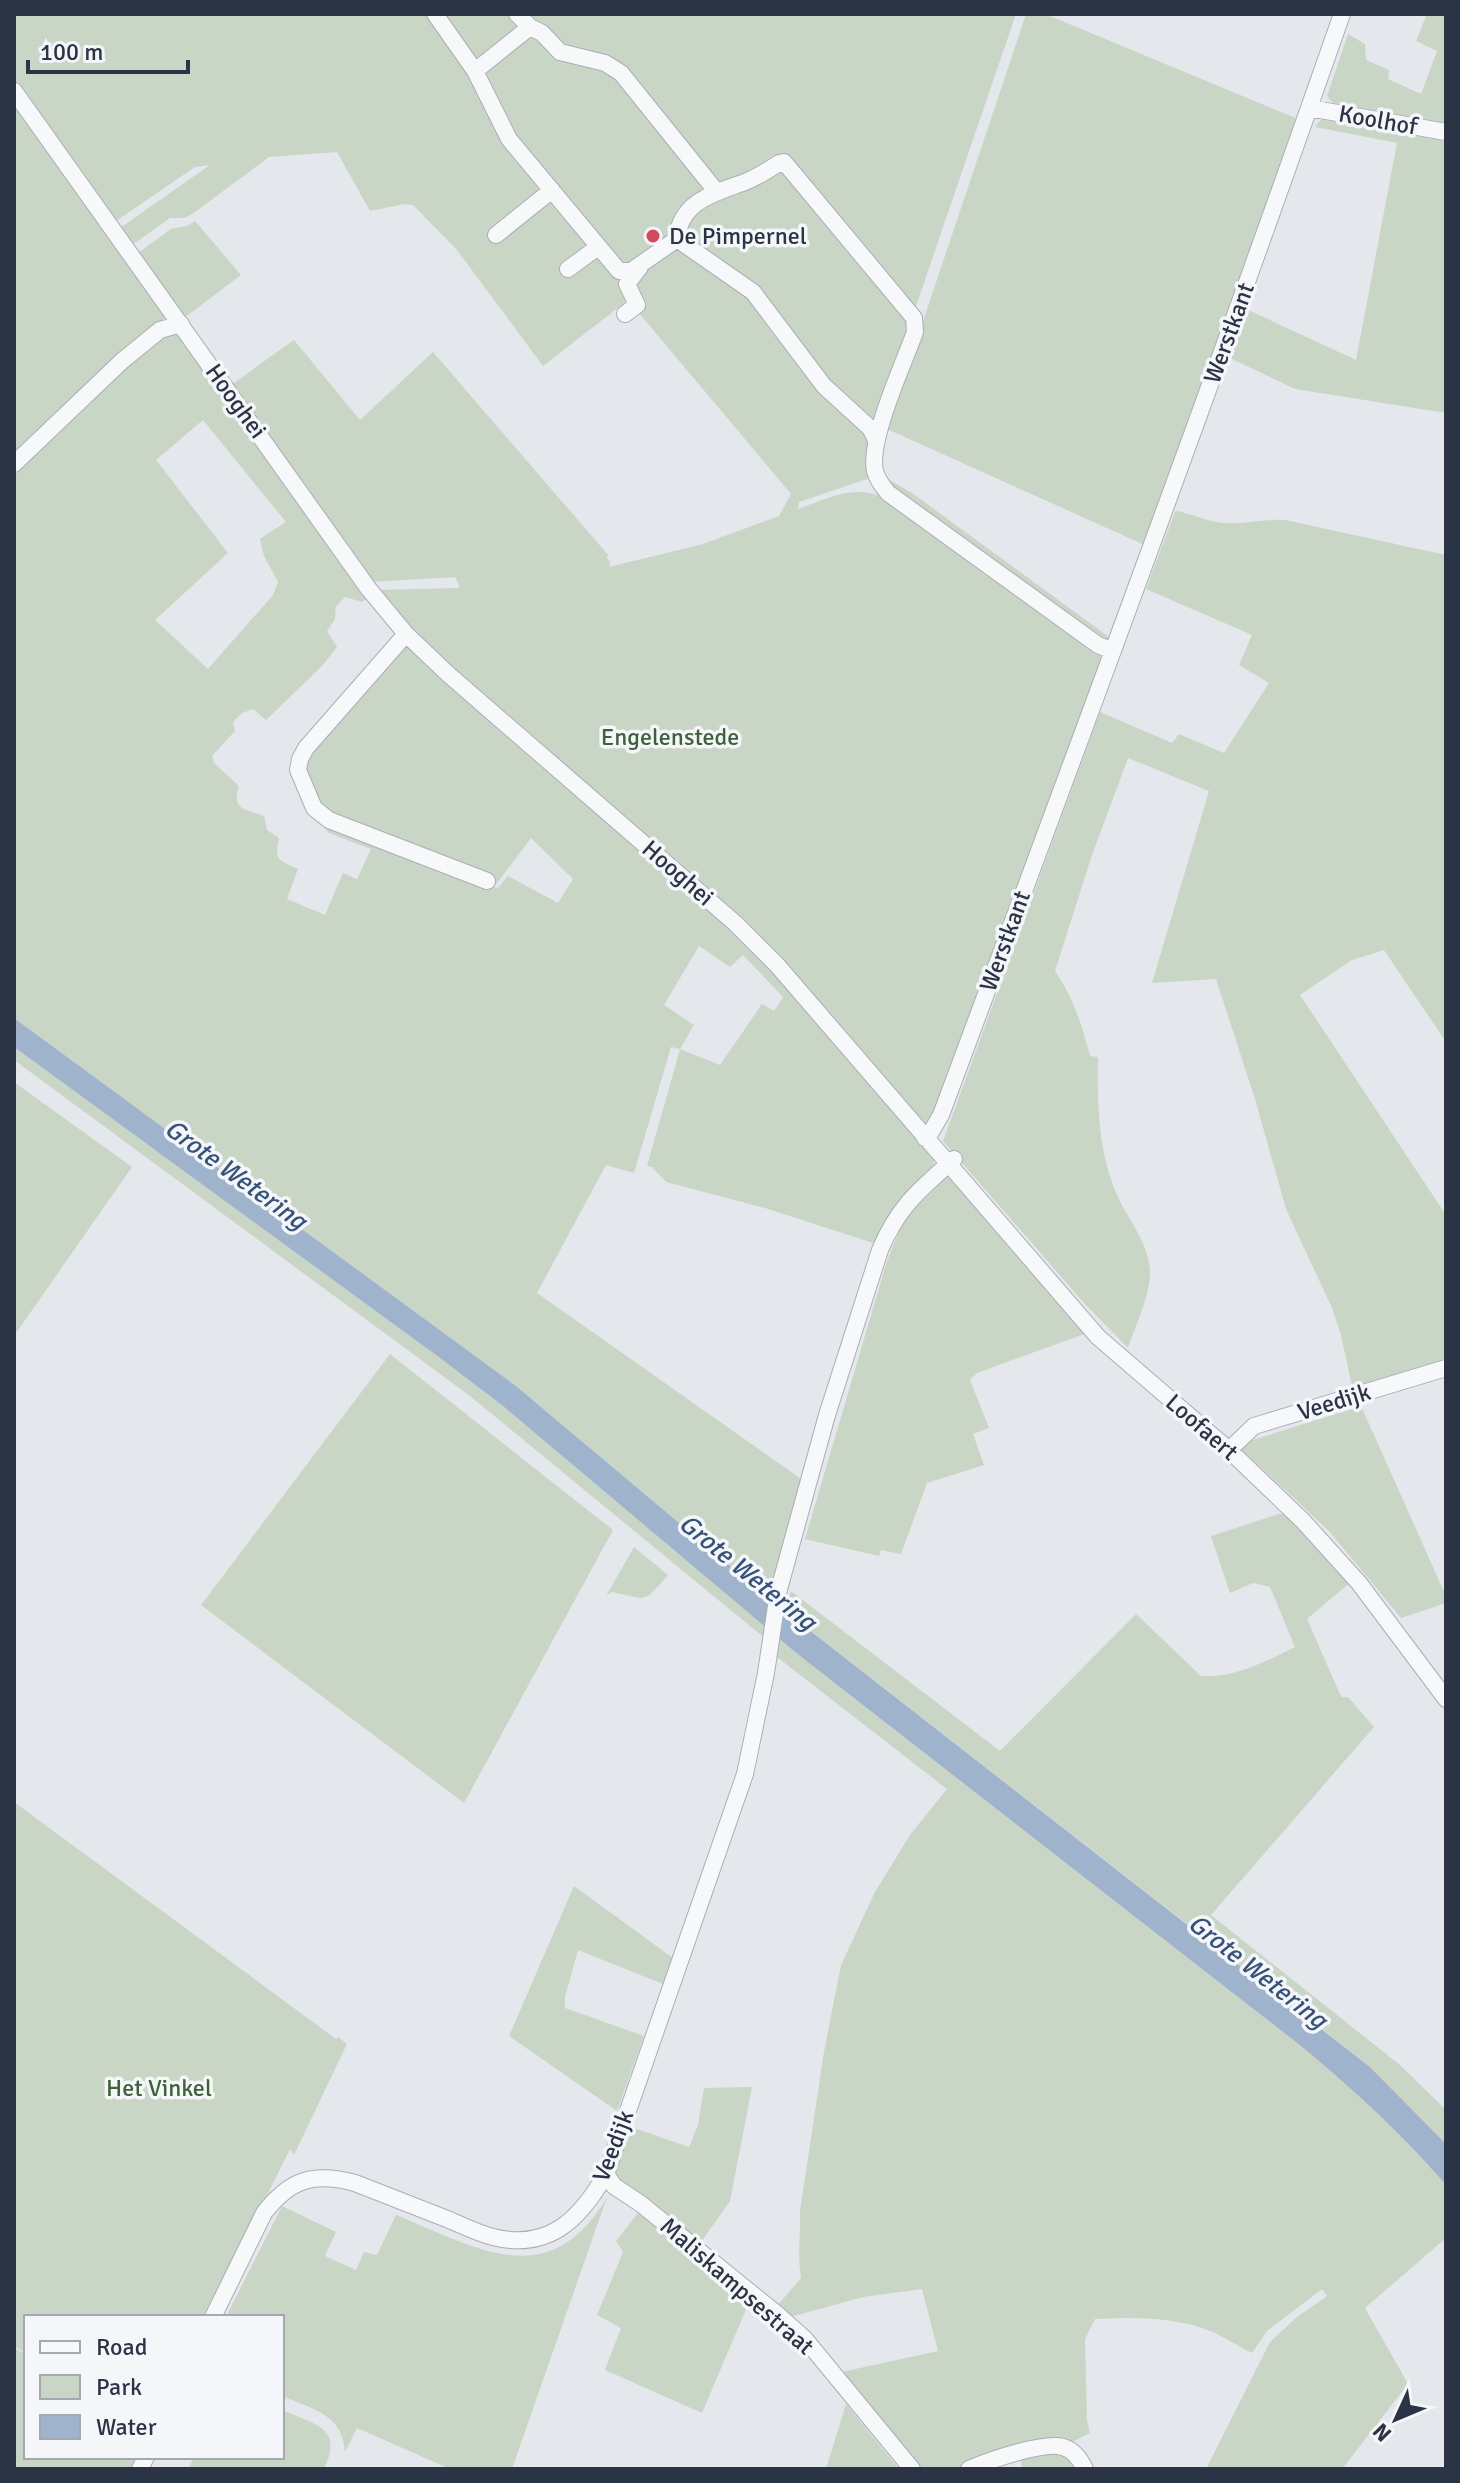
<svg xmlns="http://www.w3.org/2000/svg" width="1460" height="2483" font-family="Signika,sans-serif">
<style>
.green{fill:#c9d6c5;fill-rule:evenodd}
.water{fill:#9fb4cc}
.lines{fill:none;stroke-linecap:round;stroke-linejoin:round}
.minor-casing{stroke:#a9aeb7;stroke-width:18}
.minor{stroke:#f7f8fa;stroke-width:16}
.poi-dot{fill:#d1495b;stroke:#f4f6f9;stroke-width:3}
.labels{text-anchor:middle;stroke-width:7;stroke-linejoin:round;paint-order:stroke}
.street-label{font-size:24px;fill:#2b3445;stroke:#f4f6f9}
.poi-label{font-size:24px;fill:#2b3445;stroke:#f4f6f9;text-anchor:start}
.park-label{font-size:24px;fill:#3f6138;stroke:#f4f6f9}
.water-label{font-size:26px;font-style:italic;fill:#34527a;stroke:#f4f6f9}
</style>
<rect width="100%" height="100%" fill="#e4e7ec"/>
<!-- green -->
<path class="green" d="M 14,14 L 1016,14 L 913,315 L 914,318 L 888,402 L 869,430 L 873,477 L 799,502 L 798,509 C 832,497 855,483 889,500 L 1100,653 L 1101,660 L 933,1126 L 934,1167 L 885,1230 L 873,1243 L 765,1208 L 666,1182 L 652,1167 L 647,1166 L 680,1049 L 671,1047 L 634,1173 L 606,1165 L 537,1293 L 804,1481 L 772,1601 L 516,1386 L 14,1018 L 14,100 L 368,597 L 362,602 L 345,597 L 336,606 L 335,619 L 327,631 L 337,647 L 322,666 L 266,720 L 253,709 L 242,713 L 233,722 L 235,731 L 212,756 L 214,763 L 239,786 C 231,810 245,809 264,816 L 267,830 L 279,838 C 274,860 278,860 298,869 L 287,899 L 325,915 L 343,873 L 357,879 L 371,849 L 329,833 L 314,817 L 296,773 L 400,646 L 378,590 L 458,588 L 459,585 L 455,577 L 369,582 L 231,385 L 294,340 L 360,420 L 433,352 L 609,556 L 606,557 L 610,562 L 609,567 L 703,544 L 779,516 L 791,494 L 628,300 L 543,366 L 457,250 L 413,205 L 404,204 L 370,211 L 337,152 L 269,157 L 195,212 L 185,218 L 170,218 L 132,245 L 120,228 L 210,165 L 195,167 L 116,221 L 14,80 ZM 203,420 L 286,522 L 260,539 L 264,556 L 278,582 L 273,595 L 208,669 L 155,620 L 228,553 L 156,460 ZM 531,838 L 573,879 L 558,903 L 508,876 L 498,888 L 494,887 ZM 699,946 L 730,967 L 743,955 L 783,997 L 774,1011 L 762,1004 L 720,1065 L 680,1049 L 694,1025 L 664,1005 Z
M 1026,14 L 1045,14 L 1298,119 L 1149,547 L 887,429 Z
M 1427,14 L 1446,14 L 1446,124 L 1347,108 L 1333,103 L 1327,96 L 1348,34 L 1365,44 L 1366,60 L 1389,70 L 1388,79 L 1421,94 L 1437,51 L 1416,41 Z
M 1322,118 L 1446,139 L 1446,413 L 1295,389 L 1230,358 L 1248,310 L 1356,360 L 1397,143 L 1315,127 Z
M 195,221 L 241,275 L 184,318 L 138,253 L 171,229 L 187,226 Z
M 886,478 L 912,493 L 1113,640 L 1102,640 L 899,497 Z
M 1178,511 C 1194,515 1211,523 1228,523 C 1247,524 1265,519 1285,520 L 1446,555 L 1446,1042 L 1384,950 L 1352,960 L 1300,995 L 1446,1215 L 1446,1362 L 1353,1391 L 1341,1335 L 1332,1308 L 1286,1209 L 1255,1099 L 1216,979 L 1152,983 L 1209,791 L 1128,758 L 1091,858 L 1055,971 C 1073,997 1082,1025 1090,1056 L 1098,1057 C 1097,1105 1098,1153 1118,1197 C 1129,1221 1149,1244 1150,1271 C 1151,1293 1135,1327 1128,1348 L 1084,1303 L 943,1141 L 1100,712 L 1172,743 L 1179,734 L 1224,753 L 1269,683 L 1239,665 L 1252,635 L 1146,589 L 1175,512 Z
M 14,1047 L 440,1358 L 503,1406 L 767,1627 L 767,1640 L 470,1396 L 14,1060 Z
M 14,1082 L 132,1167 L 14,1336 Z
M 949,1175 L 1087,1333 L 977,1373 L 970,1380 L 989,1428 L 973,1434 L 984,1465 L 927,1483 L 901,1554 L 881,1550 L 879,1556 L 805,1539 L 887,1261 L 900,1229 L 912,1211 Z
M 390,1354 L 613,1530 L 464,1803 L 201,1605 Z
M 1361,1406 L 1446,1596 L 1446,1603 L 1401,1618 L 1330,1532 L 1237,1445 Z
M 1279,1514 L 1289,1514 L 1352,1581 L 1307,1619 L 1340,1694 L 1342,1697 L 1348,1697 L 1374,1727 L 1211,1915 L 1400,2065 L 1446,2110 L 1446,2144 L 1370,2067 L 1317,2025 L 784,1610 L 791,1591 L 1000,1751 L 1136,1614 L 1201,1676 C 1233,1679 1267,1661 1295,1647 L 1270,1587 L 1253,1583 L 1230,1593 L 1211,1536 Z
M 634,1547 L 668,1575 C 642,1605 648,1599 612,1592 L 606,1596 Z
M 777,1635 L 800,1656 L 1301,2046 C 1353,2089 1402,2134 1446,2185 L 1446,2238 L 1365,2308 L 1408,2384 L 1342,2469 L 1206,2469 L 1270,2342 L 1297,2317 L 1327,2296 L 1322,2289 L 1267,2331 L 1252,2353 C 1239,2347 1226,2338 1213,2332 C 1176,2317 1135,2317 1095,2319 L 1085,2339 L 1087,2420 L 1090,2433 L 1072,2442 C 1035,2432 997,2459 961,2469 C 948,2472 930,2469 916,2469 L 837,2373 L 938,2351 L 922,2289 L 863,2297 L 787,2318 L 776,2307 L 801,2278 C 797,2254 801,2235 800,2211 L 824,2052 L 841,1965 L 875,1892 L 910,1835 L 947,1789 L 777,1657 Z
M 14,1802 L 336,2039 L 338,2037 L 347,2044 L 294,2155 L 290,2149 L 207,2317 L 26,2317 L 26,2352 L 14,2347 Z
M 574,1886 L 673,1958 L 663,1984 L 578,1950 L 565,1997 L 565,2008 L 644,2036 L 617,2111 L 509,2036 Z
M 752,2087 L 730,2201 L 699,2245 L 613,2179 L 631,2127 L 689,2147 L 698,2125 L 704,2088 Z
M 607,2197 L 512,2469 L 450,2469 L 357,2428 L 345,2452 C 343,2414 312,2409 282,2396 L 282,2317 L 226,2317 L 282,2206 L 336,2232 L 325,2256 L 356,2270 L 364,2252 L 377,2255 L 396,2215 C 477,2248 550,2295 607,2197 Z
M 638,2213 L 706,2264 L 750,2300 L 702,2413 L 605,2370 L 621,2328 L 597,2315 L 623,2252 L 616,2241 Z
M 14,2348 L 26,2354 L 26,2457 L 140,2457 L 134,2469 L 14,2469 Z
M 846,2404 L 899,2469 L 826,2469 Z
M 282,2410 C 315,2425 344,2427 324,2469 L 188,2469 L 194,2457 L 282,2457 Z
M 1054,2451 L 1064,2452 L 1082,2469 L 1022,2469 L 1021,2460 Z"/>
<!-- water -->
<path class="water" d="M 14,1018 L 516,1386 L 772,1601 L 1370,2067 L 1446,2144 L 1446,2185 C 1402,2134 1353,2089 1301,2046 L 800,1656 L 503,1406 L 440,1358 L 14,1047 Z"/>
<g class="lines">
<!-- minor casing -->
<g class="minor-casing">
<path id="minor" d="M 435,14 L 475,71 L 509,139 L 619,271 L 631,271 L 677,239 C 680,201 715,193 745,182 C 758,177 768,170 779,163 L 784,162 L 914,318 L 915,332 C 904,363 868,440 875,471 C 877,479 883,487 888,493 L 1098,645 L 1113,651
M 517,14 L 530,27 L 542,33 L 560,52 L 605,63 L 621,73 L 716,191
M 475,71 L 530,27
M 14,91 L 368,588 L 406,634 L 448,674 L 735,923 L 777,965 L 1098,1337 L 1229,1450 L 1303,1521 L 1359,1583 L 1446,1699
M 1309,108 L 1446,132
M 496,235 L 552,190
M 677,239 L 753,292 L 824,386 L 870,428 L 876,440
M 568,269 L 598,247
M 625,314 L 637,305 L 627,284 L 640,267
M 14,464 L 122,361 L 160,330 L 181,324
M 406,634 L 306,748 L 300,759 L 298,770 L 314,808 L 329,820 L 487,881
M 925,1138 L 931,1132 L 941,1115 C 1077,749 1213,383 1342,14
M 1229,1450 L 1254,1426 L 1446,1368
M 606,2174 L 614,2186 L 641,2204 L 777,2314 L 805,2339 L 912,2469
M 213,2317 L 264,2213 C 290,2179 314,2172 355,2183 C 386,2195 416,2207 447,2219 C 462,2225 477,2233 493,2237 C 549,2251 580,2219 606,2174 L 745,1774 L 766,1673 L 778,1593 L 827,1415 L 880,1250 C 899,1205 920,1190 954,1159
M 140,2469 L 146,2457
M 969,2469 C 988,2461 1044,2441 1063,2447 C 1074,2450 1080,2459 1085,2469"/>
</g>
<!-- minor -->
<use href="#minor" class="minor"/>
</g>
<!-- markers -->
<circle class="poi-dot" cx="653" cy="236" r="8"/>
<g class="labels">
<!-- street labels -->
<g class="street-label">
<text transform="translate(1378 120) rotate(10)" y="8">Koolhof</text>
<text transform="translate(1229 333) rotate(-70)" y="8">Werstkant</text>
<text transform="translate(236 401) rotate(54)" y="8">Hooghei</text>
<text transform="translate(678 873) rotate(41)" y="8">Hooghei</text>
<text transform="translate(1005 941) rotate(-70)" y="8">Werstkant</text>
<text transform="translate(1334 1402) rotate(-17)" y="8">Veedijk</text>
<text transform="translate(1202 1427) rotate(41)" y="8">Loofaert</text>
<text transform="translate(613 2146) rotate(-69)" y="8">Veedijk</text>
<text transform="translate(737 2286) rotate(41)" y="8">Maliskampsestraat</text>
</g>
<!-- poi labels -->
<g class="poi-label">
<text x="669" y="244">De Pimpernel</text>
</g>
<!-- park labels -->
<g class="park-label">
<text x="670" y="745">Engelenstede</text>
<text x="159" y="2096">Het Vinkel</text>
</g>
<!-- water labels -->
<g class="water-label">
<text transform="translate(236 1174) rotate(36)" y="9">Grote Wetering</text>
<text transform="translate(748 1572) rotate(39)" y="9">Grote Wetering</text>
<text transform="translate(1258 1971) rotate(38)" y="9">Grote Wetering</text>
</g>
</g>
<!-- border -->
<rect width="1460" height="2483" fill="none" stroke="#2b3445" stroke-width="32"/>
<!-- legend -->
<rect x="24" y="2315" width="260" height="144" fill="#f4f6f9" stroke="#a4a8b1" stroke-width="2"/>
<rect x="40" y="2341" width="40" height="12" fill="#f7f8fa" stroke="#a4a8b1" stroke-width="2"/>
<text x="96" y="2355" font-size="24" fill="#2b3445">Road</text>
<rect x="40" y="2375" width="40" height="24" fill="#c9d6c5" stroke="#a4a8b1" stroke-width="2"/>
<text x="96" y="2395" font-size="24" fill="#2b3445">Park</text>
<rect x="40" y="2415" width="40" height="24" fill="#9fb4cc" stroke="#a4a8b1" stroke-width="2"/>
<text x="96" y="2435" font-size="24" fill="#2b3445">Water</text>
<!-- north arrow -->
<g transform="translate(1396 2419) rotate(226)" stroke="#f4f6f9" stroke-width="6" paint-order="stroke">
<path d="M0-6L14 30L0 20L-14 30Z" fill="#2b3445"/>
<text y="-12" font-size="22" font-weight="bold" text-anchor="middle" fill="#2b3445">N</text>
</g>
<!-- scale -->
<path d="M28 60v12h160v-12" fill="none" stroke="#2b3445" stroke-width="4"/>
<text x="40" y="60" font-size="24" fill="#2b3445" stroke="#f4f6f9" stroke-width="6" paint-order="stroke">100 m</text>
</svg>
